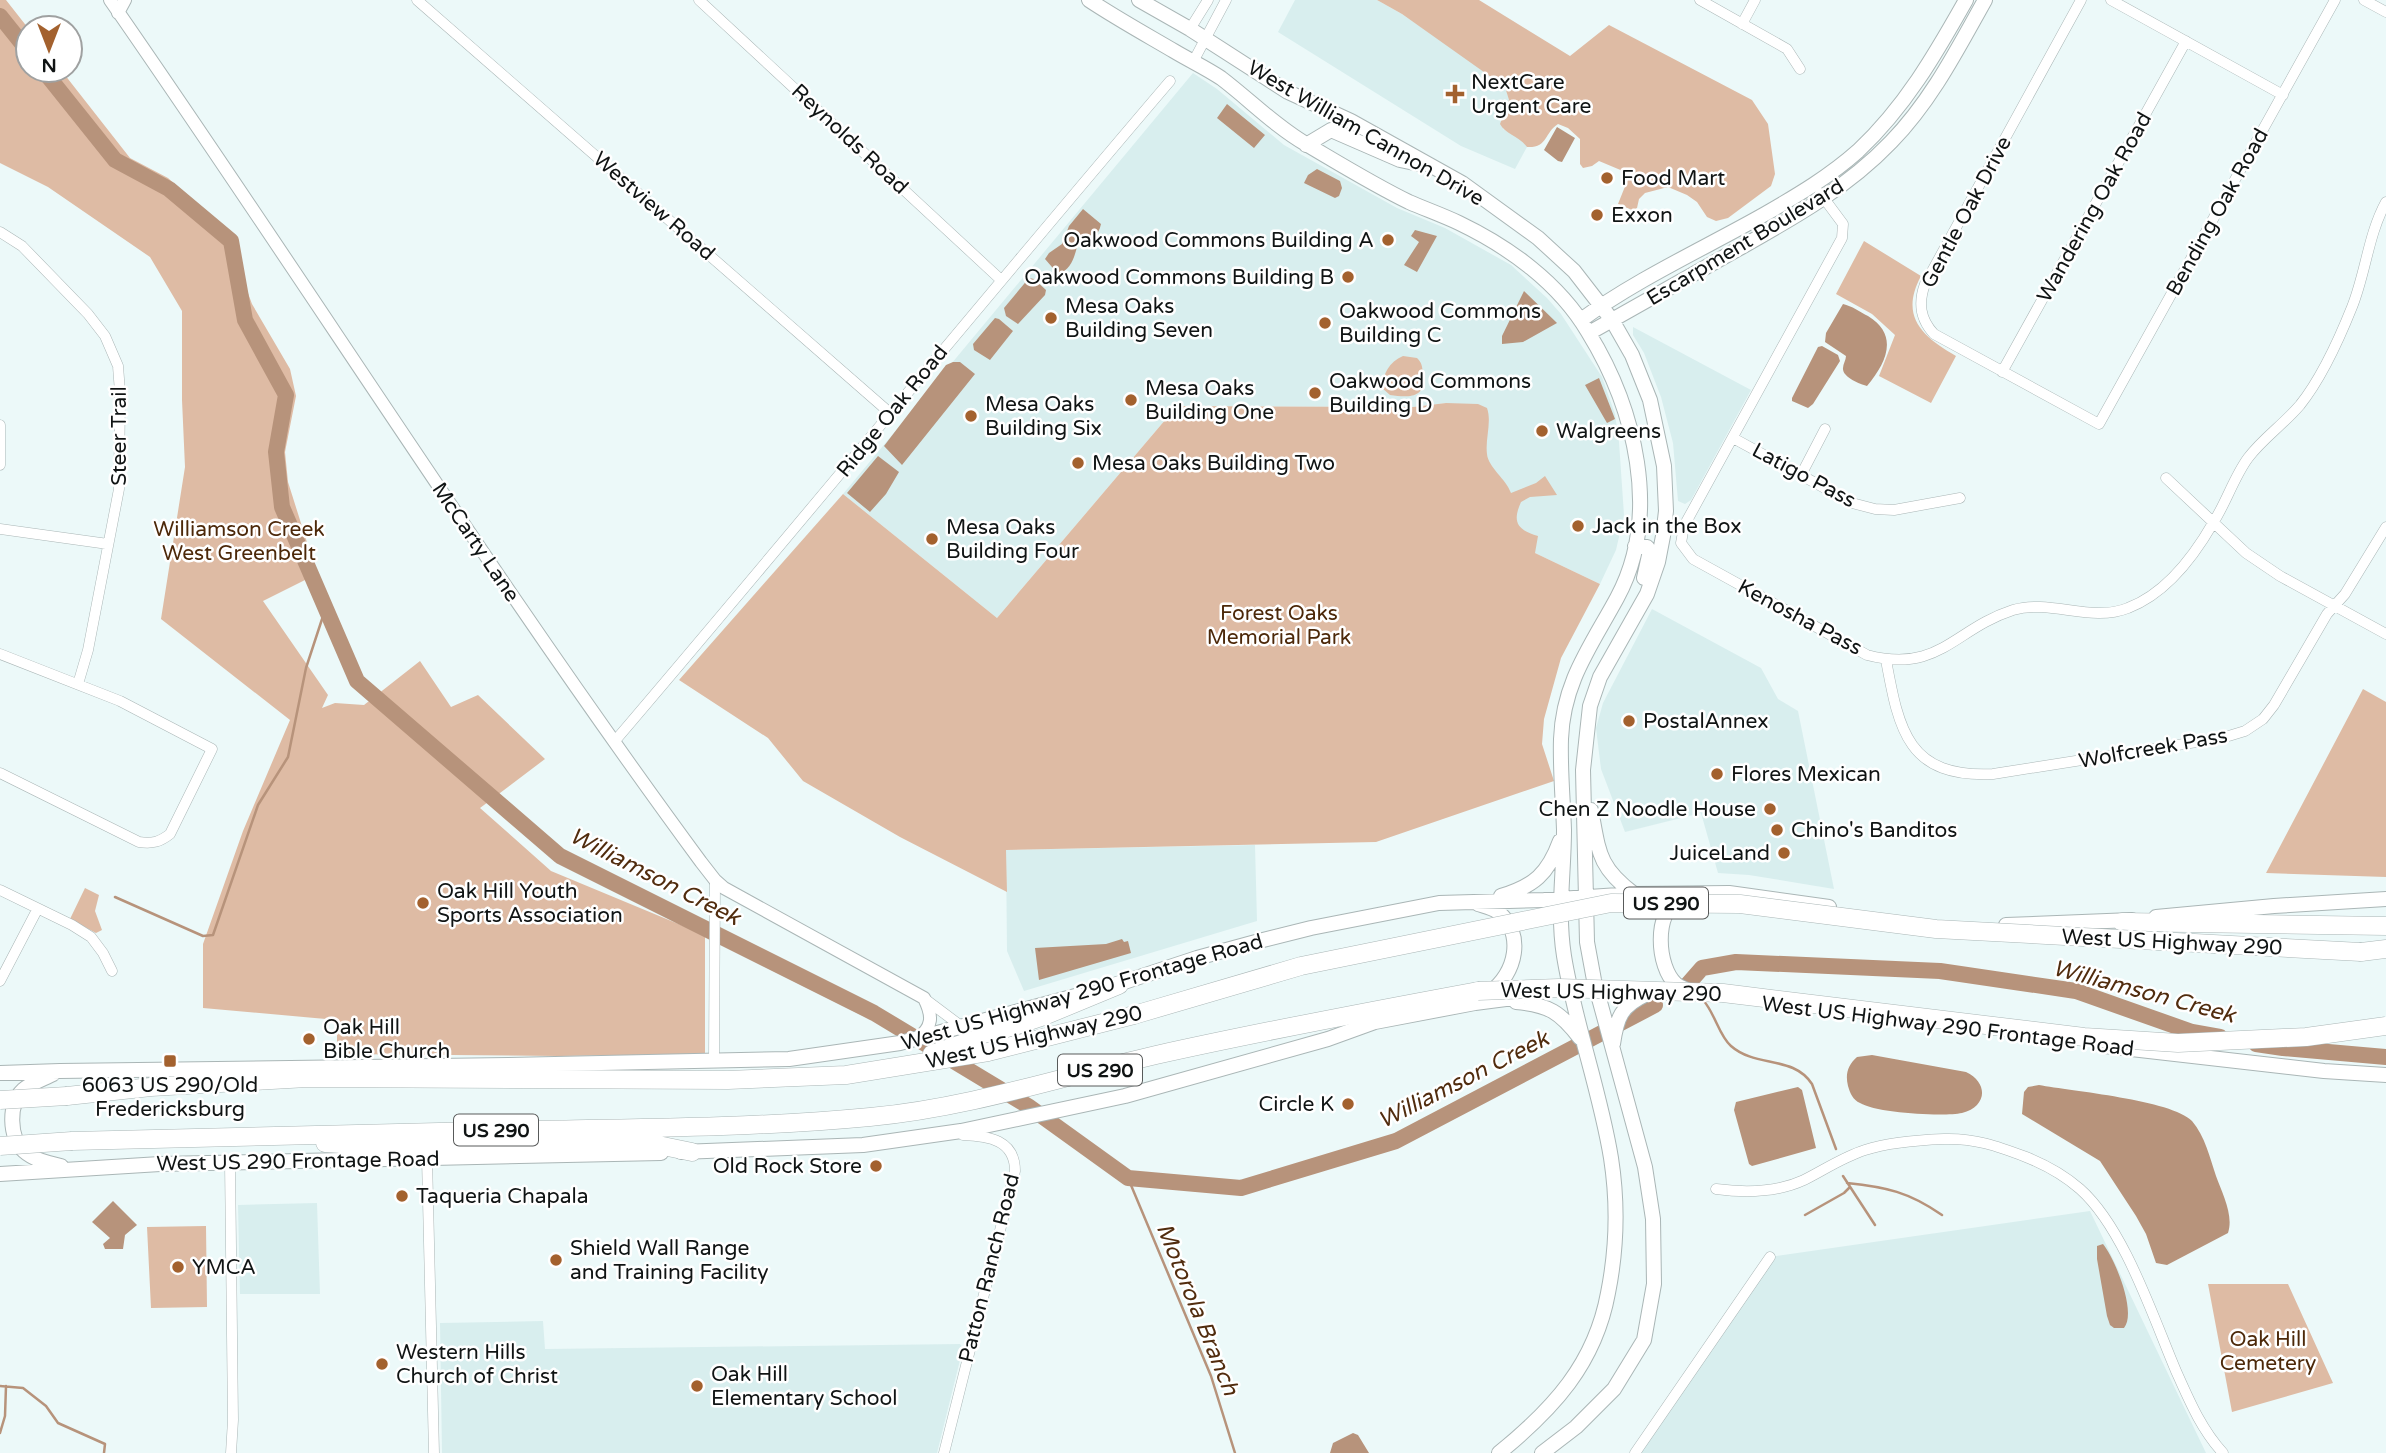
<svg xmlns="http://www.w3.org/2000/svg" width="2386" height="1453" font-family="'Varela Round',sans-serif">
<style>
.built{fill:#d8eeee}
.green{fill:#debba4}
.water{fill:#b7937b}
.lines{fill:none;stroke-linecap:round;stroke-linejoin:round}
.stream{stroke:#b7937b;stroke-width:2.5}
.river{stroke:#b7937b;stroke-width:16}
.minor-casing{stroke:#aab6b6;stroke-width:11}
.tertiary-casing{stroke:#aab6b6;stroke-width:14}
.secondary-casing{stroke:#aab6b6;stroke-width:16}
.motorway-casing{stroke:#aab6b6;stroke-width:19}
.minor{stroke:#fff;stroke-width:10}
.tertiary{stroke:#fff;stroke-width:12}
.secondary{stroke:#fff;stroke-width:14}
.motorway{stroke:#fff;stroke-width:18}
.motorway-bridge-casing{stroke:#aab6b6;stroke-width:19;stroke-linecap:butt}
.motorway-bridge{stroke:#fff;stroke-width:18}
.poi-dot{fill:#a3612e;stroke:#fff;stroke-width:2.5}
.labels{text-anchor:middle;stroke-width:5;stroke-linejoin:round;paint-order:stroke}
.shield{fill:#fff;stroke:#585a5a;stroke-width:2}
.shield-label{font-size:19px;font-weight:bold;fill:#101414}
.poi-label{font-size:21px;fill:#101414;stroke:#fff;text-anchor:start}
.street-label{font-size:21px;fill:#101414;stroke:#fff}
.park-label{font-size:21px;fill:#4c2809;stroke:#fff}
.water-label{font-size:23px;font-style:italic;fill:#512c0e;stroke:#fff}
</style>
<rect width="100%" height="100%" fill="#ecf9f9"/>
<!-- built -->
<path class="built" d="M 1295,0 L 1377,0 L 1402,14 L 1476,65 L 1506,88 L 1509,100 L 1503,129 L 1521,139 L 1527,147 L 1515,169 L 1461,146 L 1278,32 Z
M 1193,73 L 1217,89 L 1284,145 L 1397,208 L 1445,228 L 1511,265 L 1547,298 L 1561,314 L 1602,377 L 1615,414 L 1619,442 L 1624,515 L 1616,550 L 1600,584 L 1478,526 L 1446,403 L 1413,407 L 1177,406 L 997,618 L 843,494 Z
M 1633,327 L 1751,390 L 1691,500 L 1685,504 L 1678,501 L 1673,443 L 1661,397 L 1644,353 L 1633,335 Z
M 1652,609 L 1761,668 L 1778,699 L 1798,711 L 1834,889 L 1749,875 L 1718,873 L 1701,813 L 1625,832 L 1601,769 L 1596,728 L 1603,703 Z
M 1255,845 L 1257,921 L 1024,991 L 1007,951 L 1006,850 Z
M 317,1203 L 320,1294 L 240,1294 L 238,1205 Z
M 2090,1211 L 2206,1453 L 1631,1453 L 1770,1257 Z
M 543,1321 L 545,1349 L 960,1344 L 963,1348 L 937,1453 L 442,1453 L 440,1323 Z"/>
<!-- green -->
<path class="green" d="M 0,0 L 6,0 L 28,28 L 28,70 L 61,70 L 130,158 L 168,178 L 200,207 L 229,242 L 252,304 L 290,369 L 296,396 L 285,452 L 288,482 L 317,574 L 263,601 L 328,695 L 322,708 L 335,703 L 364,705 L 420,661 L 451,707 L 478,695 L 545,759 L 480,808 L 551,871 L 705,935 L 705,1054 L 560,1056 L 337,1054 L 337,1020 L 203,1008 L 203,944 L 243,831 L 290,720 L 161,619 L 185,467 L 182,400 L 182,311 L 150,257 L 48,187 L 0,163 Z
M 1377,0 L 1479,0 L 1570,56 L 1609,25 L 1752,100 L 1768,124 L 1775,174 L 1771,186 L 1728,218 L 1716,221 L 1707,217 L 1697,202 L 1687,195 L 1668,187 L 1645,193 L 1639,199 L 1637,208 L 1632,210 L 1618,204 L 1630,174 L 1599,161 L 1592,166 L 1583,168 L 1580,164 L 1580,139 L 1568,128 L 1558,124 C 1544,133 1548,148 1527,147 C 1519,136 1505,134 1500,124 L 1509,100 L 1505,87 L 1402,14 Z
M 1864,241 L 1921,276 C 1899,317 1923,337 1956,356 L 1931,403 L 1879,376 L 1895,335 L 1872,314 L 1836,294 Z
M 1403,356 L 1417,358 C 1422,363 1422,366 1423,373 C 1427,398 1410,398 1390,395 L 1382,388 C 1383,374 1389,362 1403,356 Z
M 1446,403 L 1478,404 L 1487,408 C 1492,422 1485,439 1487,454 C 1488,467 1506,479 1511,493 L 1536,483 L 1545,476 L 1557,495 L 1530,497 L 1521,502 C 1512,522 1517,530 1538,536 L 1535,553 L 1600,584 L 1561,658 L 1544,719 L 1542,744 L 1554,781 L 1376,842 L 1006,850 L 1007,892 L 900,837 L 803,781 L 768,738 L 679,680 L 843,494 L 997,618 L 1177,406 L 1413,407 Z
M 2363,689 L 2386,702 L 2386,877 L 2266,873 Z
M 85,888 L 99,895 L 95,911 L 102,930 L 96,933 L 70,919 Z
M 206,1226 L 207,1307 L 151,1308 L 147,1227 Z
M 2208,1284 L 2288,1284 L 2333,1383 L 2232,1412 Z"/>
<!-- water -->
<path class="water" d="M 1227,104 L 1265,135 L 1254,148 L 1217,118 Z
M 1557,127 L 1575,138 L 1562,162 L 1558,161 L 1544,150 Z
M 1317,169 L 1340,181 L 1342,188 L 1339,196 L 1335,198 L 1304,183 L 1308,175 Z
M 1083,209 L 1101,224 C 1099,236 1088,244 1077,247 C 1074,258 1071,270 1058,274 L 1045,259 L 1049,253 L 1062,244 L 1069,226 Z
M 1415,230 L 1437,236 L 1417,272 L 1404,265 L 1419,242 L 1411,236 Z
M 1029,278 L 1034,279 L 1046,290 L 1045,295 L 1018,324 L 1006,316 L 1004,308 Z
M 1524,291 L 1557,323 L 1523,342 L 1502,344 L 1502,336 Z
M 1843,304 C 1852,306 1860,312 1868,316 C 1899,335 1887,362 1867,386 C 1860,384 1842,377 1843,368 C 1843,364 1846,360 1846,356 L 1825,342 L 1826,333 Z
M 995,318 L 999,319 L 1013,331 L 990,360 L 974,350 L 973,344 Z
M 1822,346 L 1838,355 L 1840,361 L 1813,404 L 1808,408 L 1792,401 L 1792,398 L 1818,347 Z
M 953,362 L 960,362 L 975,374 L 902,465 L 884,446 L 946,365 Z
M 1599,378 L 1615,419 L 1607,423 L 1585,385 Z
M 878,456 L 899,472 L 886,494 L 870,512 L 847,493 Z
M 1122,939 L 1124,942 L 1128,941 L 1131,953 L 1039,980 L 1035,948 L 1106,944 Z
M 1872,1055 L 1966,1072 C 1989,1083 1987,1107 1962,1113 C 1943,1117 1876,1113 1860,1103 C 1853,1100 1850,1093 1848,1086 C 1845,1074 1848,1065 1857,1057 Z
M 2039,1085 C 2071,1091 2172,1100 2192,1121 C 2205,1136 2210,1158 2216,1176 C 2222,1193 2234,1215 2228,1233 L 2167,1265 L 2156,1263 L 2146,1234 L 2136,1216 L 2100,1161 L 2022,1114 L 2024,1092 L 2028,1087 Z
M 1798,1087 L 1802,1090 L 1816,1148 L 1752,1166 L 1749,1164 L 1734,1110 L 1736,1102 Z
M 113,1201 L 137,1225 L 125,1235 L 123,1249 L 105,1249 L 103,1244 L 110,1238 L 92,1222 Z
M 2103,1244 C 2115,1259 2137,1312 2124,1328 L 2114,1328 L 2110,1325 L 2107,1316 L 2097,1259 L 2097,1246 Z
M 1353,1433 L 1358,1435 L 1369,1453 L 1330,1453 L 1333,1443 Z"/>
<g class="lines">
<!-- stream -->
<path class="stream" d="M 115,897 L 203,936 L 213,935 L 258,805 L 288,757 L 306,668 L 325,610
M 1703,1000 C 1715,1013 1719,1036 1731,1046 C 1756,1068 1793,1055 1812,1084 L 1836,1149
M 1843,1176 L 1875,1225
M 1128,1178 L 1211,1376 L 1235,1453
M 1847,1183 C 1886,1187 1909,1192 1942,1215
M 1805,1215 L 1844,1193 L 1850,1187
M 0,1386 L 23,1388 L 46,1406 L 58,1423 L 105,1444 L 104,1453
M 0,1433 L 5,1416 L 6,1386"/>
<!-- river -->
<path class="river" d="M 0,16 L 28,51
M 43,70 L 115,160 L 169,189 L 231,241 L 245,320 L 286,395 L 276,452 L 282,507 L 357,681 L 560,856 L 874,1013 L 1028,1106 L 1128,1178 L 1241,1188 L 1396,1141 L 1655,1005
M 1688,984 L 1702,968 L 1736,962 L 1940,971 L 2076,991 L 2192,1032 L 2220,1037
M 2256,1044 L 2283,1048 L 2386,1057"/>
<!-- minor casing -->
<g class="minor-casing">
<path id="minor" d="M 417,0 L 890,413
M 699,0 L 1000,279
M 1700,0 L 1787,49 L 1800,69
M 2081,0 L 1925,284 C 1918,303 1920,319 1934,334 L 2099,424 L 2335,0
M 2111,0 L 2283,95
M 2364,0 L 2386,12
M 1742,24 L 1755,0
M 1190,29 L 1208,0
M 1193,62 L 1226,0
M 1820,193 L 1843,224 L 1842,238 L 1684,526 L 1681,543 L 1693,559 L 1867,655 C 1939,674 1954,629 2013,610 C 2051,599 2091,623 2128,608 C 2165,594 2194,556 2213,523 C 2226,503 2234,477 2248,458 C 2263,438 2284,424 2300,405 C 2320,380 2340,337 2352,307 C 2366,272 2368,235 2386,202
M 0,232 L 22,246 L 88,314 L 105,336 L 118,366 L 120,392 L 119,489 L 88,650 L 78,684
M 2002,372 L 2186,41
M 0,425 L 0,465
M 1733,438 L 1852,503 L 1875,509 L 1894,510 L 1960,498
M 1801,475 L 1825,429
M 2166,478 L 2246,553 L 2280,576 L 2386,634
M 0,529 L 108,544
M 0,654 L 120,701 L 212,749 L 170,834 C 160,842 152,844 139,842 L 0,773
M 1886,660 C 1899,731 1908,778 1993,774 L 2222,738 L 2245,731 L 2263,719 L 2274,705 L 2327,614 L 2345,594 L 2386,527
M 614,742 C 801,523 983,300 1170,81
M 0,890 L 72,925 L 91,937 L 103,953 L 112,971
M 0,981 L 37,910
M 925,999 L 961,1026
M 714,1062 L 715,880
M 427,1158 L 434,1453
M 230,1162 L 233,1420 L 231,1453
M 1716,1189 C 1746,1193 1776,1193 1804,1180 C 1824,1170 1843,1157 1865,1150 C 1890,1142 1918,1140 1944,1139 C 1975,1138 1997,1146 2026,1157 C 2046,1165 2064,1175 2080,1189 C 2124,1228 2153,1317 2176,1371 C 2189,1400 2201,1429 2223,1453
M 944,1453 L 1015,1171 C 1015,1140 989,1136 963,1135
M 1635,1453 L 1770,1257"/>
</g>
<!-- tertiary casing -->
<g class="tertiary-casing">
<path id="tertiary" d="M 110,0 C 309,286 494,581 701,862 L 715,880 L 724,888 L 924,998 C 933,1016 933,1027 917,1039
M 118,13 L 125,0"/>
</g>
<!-- secondary casing -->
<g class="secondary-casing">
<path id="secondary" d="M 1089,0 C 1116,18 1145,34 1174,51 C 1189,60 1206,68 1221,78 C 1250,100 1275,126 1306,144 C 1340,164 1374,185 1409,202 C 1425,209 1442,215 1459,223 C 1509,247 1559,283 1588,332 C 1635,408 1662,515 1617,598 C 1591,646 1563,682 1561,739 C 1560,770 1563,799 1564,830 C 1564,873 1557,912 1564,956 C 1575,1024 1600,1090 1611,1158 C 1618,1203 1617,1248 1608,1293 C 1595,1364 1553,1409 1499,1453
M 1139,0 L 1190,29 L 1288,92 L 1351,121 L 1462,183 L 1538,238 L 1574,271 L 1612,320 L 1632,355 L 1650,400 L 1664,466 L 1666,511 L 1663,536 L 1658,562 L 1647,594 L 1600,677 L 1590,706 L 1583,770 L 1587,942 L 1594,980 L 1645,1167 L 1653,1219 L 1654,1284 L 1644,1340 L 1614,1389 L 1576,1427 L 1542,1453
M 1306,145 L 1331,130 L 1400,160 L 1419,164
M 1581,320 C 1637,279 1705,248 1765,214 C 1798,195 1830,176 1858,151 C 1905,107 1935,55 1966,0
M 1589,333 C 1639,305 1689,277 1738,249 C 1793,218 1847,188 1891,142 C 1931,101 1957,50 1985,0
M 1635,546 L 1647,547 L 1650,551 L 1644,578
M 1591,810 C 1599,852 1598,867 1634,894
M 1501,896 C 1534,886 1548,874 1560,841
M 1680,900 C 1653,910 1657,968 1676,984 C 1680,988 1687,989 1691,992
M 1478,904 C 1484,906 1493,908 1498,912 C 1525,933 1516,974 1490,992
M 2156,917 L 2274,906 L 2386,899
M 2006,925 L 2132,920
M 1109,987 L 1197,958 L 1263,940 L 1311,928 L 1439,903 L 1544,900 L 1634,894 L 1729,893 L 1829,907
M 1516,1002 C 1549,1005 1560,1012 1580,1038
M 1613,1044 C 1617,1017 1621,1006 1647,994
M 2105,1046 L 2324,1071 L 2386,1075
M 0,1073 L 60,1071 L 508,1065 L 789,1059 L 900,1043 L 1079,995
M 53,1074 C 43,1079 31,1083 23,1090 C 8,1104 9,1138 24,1151 C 34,1160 48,1163 61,1166
M 681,1152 L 863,1145 L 961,1131 L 1125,1096 L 1328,1039 L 1375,1022 L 1475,1003 L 1529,996
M 0,1174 L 160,1164 L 661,1153"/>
</g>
<!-- motorway casing -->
<g class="motorway-casing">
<path id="motorway" d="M 2122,922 L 2386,926
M 2361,952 L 2386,949
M 932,1054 L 1044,1016 L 1119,985
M 67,1096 L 151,1087 L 307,1078 L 728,1080 L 846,1075 L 988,1052
M 72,1141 C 221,1136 371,1133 521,1130 C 637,1128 754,1128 870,1117 C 968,1108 1061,1077 1156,1055 C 1263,1031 1370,1011 1478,991
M 325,1143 L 427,1149 L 658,1145 L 692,1152"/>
</g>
<!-- minor -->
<use href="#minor" class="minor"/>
<!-- tertiary -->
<use href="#tertiary" class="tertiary"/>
<!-- secondary -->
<use href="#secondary" class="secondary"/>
<!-- motorway -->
<use href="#motorway" class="motorway"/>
<!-- motorway-bridge casing -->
<g class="motorway-bridge-casing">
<path id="motorway-bridge" d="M 1478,991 L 1559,988 L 1723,993 L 2084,1037 L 2178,1043 L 2306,1037 L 2386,1026
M 988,1052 L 1134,1015 L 1301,966 L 1611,903 L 1740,904 L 1936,929 L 2361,952
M 0,1100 L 67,1096
M 0,1146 L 72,1141"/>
</g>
<!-- motorway-bridge -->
<use href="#motorway-bridge" class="motorway-bridge"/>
</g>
<!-- markers -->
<g class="poi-dot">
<path d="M1451.5 83.5h7v7h7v7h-7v7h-7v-7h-7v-7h7z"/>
<circle cx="1607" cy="178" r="7"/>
<circle cx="1597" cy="215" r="7"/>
<circle cx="1388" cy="240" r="7"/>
<circle cx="1348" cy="277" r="7"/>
<circle cx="1051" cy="318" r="7"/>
<circle cx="1325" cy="323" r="7"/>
<circle cx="1315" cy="393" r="7"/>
<circle cx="1131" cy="400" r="7"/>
<circle cx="971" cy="416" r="7"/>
<circle cx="1542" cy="431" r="7"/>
<circle cx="1078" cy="463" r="7"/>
<circle cx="1578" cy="526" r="7"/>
<circle cx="932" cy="539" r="7"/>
<circle cx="1629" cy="721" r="7"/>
<circle cx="1717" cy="774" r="7"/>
<circle cx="1770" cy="809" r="7"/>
<circle cx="1777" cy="830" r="7"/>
<circle cx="1784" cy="853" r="7"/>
<circle cx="423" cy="903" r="7"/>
<circle cx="309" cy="1039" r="7"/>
<rect x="163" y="1054" width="14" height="14" rx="3.5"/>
<circle cx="1348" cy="1104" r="7"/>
<circle cx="876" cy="1166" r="7"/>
<circle cx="402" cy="1196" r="7"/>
<circle cx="556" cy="1260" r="7"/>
<circle cx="178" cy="1267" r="7"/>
<circle cx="382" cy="1364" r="7"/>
<circle cx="697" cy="1386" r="7"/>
</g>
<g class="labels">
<!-- shield labels -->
<g class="shield">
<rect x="1624" y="887.5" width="84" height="31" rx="5"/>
<rect x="1058" y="1054.5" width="84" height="31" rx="5"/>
<rect x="454" y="1114.5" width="84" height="31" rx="5"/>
</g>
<g class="shield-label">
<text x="1666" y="910">US 290</text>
<text x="1100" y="1077">US 290</text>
<text x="496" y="1137">US 290</text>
</g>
<!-- poi labels -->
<g class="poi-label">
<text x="1471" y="89">NextCare<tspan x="1471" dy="24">Urgent Care</tspan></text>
<text x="1621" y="185">Food Mart</text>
<text x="1611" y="222">Exxon</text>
<text x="1374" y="247" text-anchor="end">Oakwood Commons Building A</text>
<text x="1334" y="284" text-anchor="end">Oakwood Commons Building B</text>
<text x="1065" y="313">Mesa Oaks<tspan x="1065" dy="24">Building Seven</tspan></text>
<text x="1339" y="318">Oakwood Commons<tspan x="1339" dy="24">Building C</tspan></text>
<text x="1329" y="388">Oakwood Commons<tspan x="1329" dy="24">Building D</tspan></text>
<text x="1145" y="395">Mesa Oaks<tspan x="1145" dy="24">Building One</tspan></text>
<text x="985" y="411">Mesa Oaks<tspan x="985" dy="24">Building Six</tspan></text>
<text x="1556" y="438">Walgreens</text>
<text x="1092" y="470">Mesa Oaks Building Two</text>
<text x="1592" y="533">Jack in the Box</text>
<text x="946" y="534">Mesa Oaks<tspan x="946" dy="24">Building Four</tspan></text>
<text x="1643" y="728">PostalAnnex</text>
<text x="1731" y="781">Flores Mexican</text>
<text x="1756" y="816" text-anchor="end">Chen Z Noodle House</text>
<text x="1791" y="837">Chino's Banditos</text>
<text x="1770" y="860" text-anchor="end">JuiceLand</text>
<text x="437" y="898">Oak Hill Youth<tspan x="437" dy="24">Sports Association</tspan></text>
<text x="323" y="1034">Oak Hill<tspan x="323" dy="24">Bible Church</tspan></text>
<text x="170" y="1092" text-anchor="middle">6063 US 290/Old<tspan x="170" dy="24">Fredericksburg</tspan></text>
<text x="1334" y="1111" text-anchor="end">Circle K</text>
<text x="862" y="1173" text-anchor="end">Old Rock Store</text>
<text x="416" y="1203">Taqueria Chapala</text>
<text x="570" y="1255">Shield Wall Range<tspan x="570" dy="24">and Training Facility</tspan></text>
<text x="192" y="1274">YMCA</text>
<text x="396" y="1359">Western Hills<tspan x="396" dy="24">Church of Christ</tspan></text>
<text x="711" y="1381">Oak Hill<tspan x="711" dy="24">Elementary School</tspan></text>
</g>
<!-- street labels -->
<g class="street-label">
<text transform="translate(1366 133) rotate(30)" y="7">West William Cannon Drive</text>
<text transform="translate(850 139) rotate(43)" y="7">Reynolds Road</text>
<text transform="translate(654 206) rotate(41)" y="7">Westview Road</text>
<text transform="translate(2094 207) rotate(-61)" y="7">Wandering Oak Road</text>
<text transform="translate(1966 212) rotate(-62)" y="7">Gentle Oak Drive</text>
<text transform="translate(2217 212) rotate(-61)" y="7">Bending Oak Road</text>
<text transform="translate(1745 242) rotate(-31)" y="7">Escarpment Boulevard</text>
<text transform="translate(892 411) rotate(-51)" y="7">Ridge Oak Road</text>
<text transform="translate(119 436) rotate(-90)" y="7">Steer Trail</text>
<text transform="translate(1804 475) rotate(28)" y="7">Latigo Pass</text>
<text transform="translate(476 542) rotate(56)" y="7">McCarty Lane</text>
<text transform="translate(1800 617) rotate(28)" y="7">Kenosha Pass</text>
<text transform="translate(2153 748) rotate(-10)" y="7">Wolfcreek Pass</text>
<text transform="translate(2172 942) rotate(3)" y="7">West US Highway 290</text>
<text transform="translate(1082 992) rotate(-16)" y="7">West US Highway 290 Frontage Road</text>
<text transform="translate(1611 992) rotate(1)" y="7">West US Highway 290</text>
<text transform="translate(1948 1026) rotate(7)" y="7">West US Highway 290 Frontage Road</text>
<text transform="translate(1034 1037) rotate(-13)" y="7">West US Highway 290</text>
<text transform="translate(298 1161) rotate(-1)" y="7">West US 290 Frontage Road</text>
<text transform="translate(989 1268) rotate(-76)" y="7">Patton Ranch Road</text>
</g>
<!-- park labels -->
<g class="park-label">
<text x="239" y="536">Williamson Creek<tspan x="239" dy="24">West Greenbelt</tspan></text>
<text x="1279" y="620">Forest Oaks<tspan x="1279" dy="24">Memorial Park</tspan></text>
<text x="2268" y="1346">Oak Hill<tspan x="2268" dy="24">Cemetery</tspan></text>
</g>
<!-- water labels -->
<g class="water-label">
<text transform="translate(655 876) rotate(27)" y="8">Williamson Creek</text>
<text transform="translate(2144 991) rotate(15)" y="8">Williamson Creek</text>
<text transform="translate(1463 1079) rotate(-27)" y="8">Williamson Creek</text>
<text transform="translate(1198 1309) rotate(68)" y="8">Motorola Branch</text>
</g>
</g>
<!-- north arrow -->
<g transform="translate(49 49) rotate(180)"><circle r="33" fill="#ffffff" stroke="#9fa1a1" stroke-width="2"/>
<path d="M0-5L12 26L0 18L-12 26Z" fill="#a3612e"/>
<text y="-10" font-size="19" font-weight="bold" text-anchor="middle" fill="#101414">N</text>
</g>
</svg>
